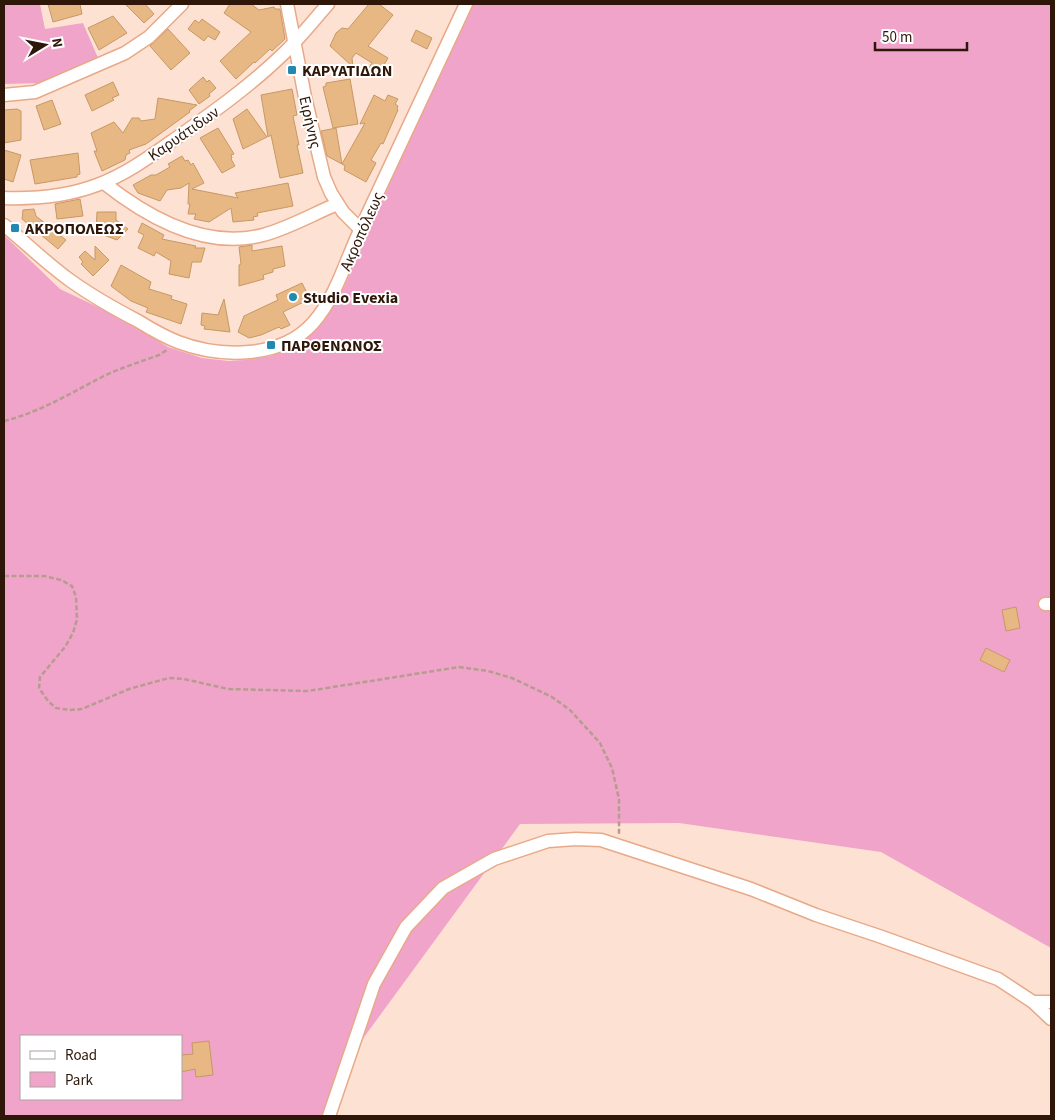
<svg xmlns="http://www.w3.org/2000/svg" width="1055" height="1120" font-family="'Source Sans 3',sans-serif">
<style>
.green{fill:#f1a4ca;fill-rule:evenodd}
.building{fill:#e7b883;stroke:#c69864}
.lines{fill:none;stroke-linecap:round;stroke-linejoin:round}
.minor-casing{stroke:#e8a988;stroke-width:15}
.path{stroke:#b59c8e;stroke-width:2.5;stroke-dasharray:5 2.5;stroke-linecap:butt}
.minor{stroke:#fff;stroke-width:12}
.poi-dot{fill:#1f89b1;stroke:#fff;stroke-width:2}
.labels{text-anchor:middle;stroke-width:4;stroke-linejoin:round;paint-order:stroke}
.poi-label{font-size:16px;font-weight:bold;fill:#2e1709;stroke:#fff;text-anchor:start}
.street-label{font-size:16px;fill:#2e1709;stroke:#fff}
</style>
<rect width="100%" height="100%" fill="#fde2d4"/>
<!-- green -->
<path class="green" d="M 4,4 L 40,4 L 45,29 L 83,23 L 98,58 L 42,83 L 4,84 Z
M 473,4 L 1051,4 L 1051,948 L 881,852 L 679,823 L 520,824 L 340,1070 L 324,1116 L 4,1116 L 4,235 L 60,289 L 121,318 L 168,347 L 202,358 L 229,361 L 244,360 L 271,356 L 287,350 L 301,341 L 332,306 L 344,287 L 401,158 ZM 21,1036 L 181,1036 L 181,1099 L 21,1099 Z"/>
<!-- building -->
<path class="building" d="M 48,4 L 80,4 L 82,14 L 53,22 Z
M 125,4 L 145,4 L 154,14 L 144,23 Z
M 230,4 L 251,4 L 259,10 L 274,7 L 275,9 L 280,9 L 285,39 L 272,51 L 270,49 L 255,63 L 254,62 L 236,79 L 220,61 L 251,32 L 224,13 Z
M 369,4 L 379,4 L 393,15 L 368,46 L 388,58 L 378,75 L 368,69 L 372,63 L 356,53 L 352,58 L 353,67 L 330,46 L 336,33 L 342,28 L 348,29 Z
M 113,16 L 127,33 L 99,50 L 88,28 Z
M 202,19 L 220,32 L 215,40 L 208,36 L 204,41 L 188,29 L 195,20 L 199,23 Z
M 168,29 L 190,53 L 171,70 L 150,46 Z
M 416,30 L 432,38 L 427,49 L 411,41 Z
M 203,77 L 207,82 L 209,80 L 216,88 L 209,94 L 210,96 L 199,104 L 189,90 Z
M 350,79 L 358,124 L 333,128 L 323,87 L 326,86 L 326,83 Z
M 113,82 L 119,95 L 112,98 L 114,100 L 92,111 L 85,95 Z
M 292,89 L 297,115 L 293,116 L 299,145 L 297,145 L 303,173 L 280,178 L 271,135 L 268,137 L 261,95 Z
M 374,95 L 385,101 L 388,95 L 398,99 L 395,104 L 398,106 L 397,109 L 398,110 L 383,144 L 381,143 L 371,160 L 376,163 L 366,182 L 344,170 L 345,166 L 342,164 L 365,123 L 360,124 Z
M 158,98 L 197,105 L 189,111 L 190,112 L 146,144 L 129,150 L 130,153 L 126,155 L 125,160 L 102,171 L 94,151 L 97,151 L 91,133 L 114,122 L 123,133 L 132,118 L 139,118 L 141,121 L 155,119 Z
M 52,100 L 61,124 L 44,130 L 36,106 Z
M 17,109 L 21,111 L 21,140 L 4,143 L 4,110 Z
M 247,109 L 267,137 L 243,149 L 233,119 Z
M 218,128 L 234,154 L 231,155 L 232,158 L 231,159 L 235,166 L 222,173 L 200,138 Z
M 336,128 L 342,164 L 327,156 L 321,131 Z
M 4,150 L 21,155 L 13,182 L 4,179 Z
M 78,153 L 80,174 L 77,175 L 77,177 L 35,184 L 30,160 Z
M 182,156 L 185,161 L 188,160 L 191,165 L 193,163 L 204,183 L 192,189 L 238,198 L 235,193 L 288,183 L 293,206 L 257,213 L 258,216 L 253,217 L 254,220 L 233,222 L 231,208 L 209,222 L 194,219 L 196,214 L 188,214 L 190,204 L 188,204 L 189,183 L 181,188 L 167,190 L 160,201 L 138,193 L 133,185 L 151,175 L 156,175 L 170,167 L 168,164 Z
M 80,199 L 83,216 L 57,219 L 55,204 Z
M 34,209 L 36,216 L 66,240 L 58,249 L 22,219 L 23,210 Z
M 97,212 L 116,212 L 116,220 L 128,229 L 117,240 L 96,232 Z
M 142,223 L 164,235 L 162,239 L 196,246 L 195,248 L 205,248 L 201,262 L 192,262 L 189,278 L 169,274 L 171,261 L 156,252 L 154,256 L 138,248 L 144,235 L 138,232 Z
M 252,245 L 252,251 L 282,246 L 285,266 L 273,269 L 273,272 L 263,275 L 264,279 L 239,286 L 239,265 L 241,264 L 239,247 Z
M 95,246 L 109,260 L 93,276 L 81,264 L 83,262 L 79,257 L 85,251 L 95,260 Z
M 121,265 L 151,282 L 149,289 L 172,296 L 171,299 L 187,304 L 181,324 L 146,312 L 148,308 L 131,301 L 111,286 Z
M 302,283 L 310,299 L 283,312 L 290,325 L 281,329 L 279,327 L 261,335 L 249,338 L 238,332 L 244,316 L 278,300 L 276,295 Z
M 224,299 L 230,332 L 204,329 L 205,326 L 201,325 L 202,313 L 218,315 Z
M 1016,607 L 1020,628 L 1006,631 L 1002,610 Z
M 986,648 L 1010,660 L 1004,672 L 980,660 Z
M 209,1041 L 213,1075 L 196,1077 L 195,1069 L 181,1072 L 181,1055 L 193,1054 L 192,1043 Z"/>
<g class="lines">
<!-- minor casing -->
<g class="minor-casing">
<path id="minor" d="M 287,4 L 305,97 L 324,177 L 331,193 L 343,212 L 360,229
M 4,95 L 35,92 L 125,53 L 149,37 L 182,4
M 104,183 C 147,217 206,250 263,235 C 289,228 313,214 337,204
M 4,198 C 35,199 68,196 97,185 C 125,175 151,156 175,139 C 212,113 250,86 282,55 C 299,39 313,21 328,4
M 4,225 C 26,243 47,264 71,281 C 92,296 115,309 138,321 C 151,329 165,337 178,342 C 220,358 281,359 313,323 C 337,296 346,259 362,226 C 397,152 431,78 466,4
M 1045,604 L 1051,604
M 1033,1002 L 1051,1002
M 329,1116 L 374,984 L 406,927 L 443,888 L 494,859 L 548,841 L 576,839 L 601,840 L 751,889 L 816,915 L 879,936 L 998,979 L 1033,1002 L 1051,1019"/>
</g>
<!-- path -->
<path class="path" d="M 4,421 C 40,412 69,394 102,377 C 120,368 140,362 159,355 L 167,350
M 4,576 L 44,576 L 61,580 L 72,586 L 76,597 L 77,619 L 73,633 L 65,647 L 40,677 L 39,688 L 48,701 L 56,708 L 70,710 L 82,709 L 129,689 L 169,678 L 184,679 L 228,689 L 308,691 L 459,667 L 488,671 L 512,678 L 552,697 L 570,710 L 600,743 L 612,768 L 619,799 L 619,835"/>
<!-- minor -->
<use href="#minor" class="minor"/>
</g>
<!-- markers -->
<g class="poi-dot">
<rect x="287" y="65" width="10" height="10" rx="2.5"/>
<rect x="10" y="223" width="10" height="10" rx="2.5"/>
<circle cx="293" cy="297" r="5"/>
<rect x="266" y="340" width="10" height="10" rx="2.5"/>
</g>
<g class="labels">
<!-- poi labels -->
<g class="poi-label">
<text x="302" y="76">ΚΑΡΥΑΤΙΔΩΝ</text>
<text x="25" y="234">ΑΚΡΟΠΟΛΕΩΣ</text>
<text x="303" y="303">Studio Evexia</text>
<text x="281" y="351">ΠΑΡΘΕΝΩΝΟΣ</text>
</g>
<!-- street labels -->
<g class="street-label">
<text transform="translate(311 122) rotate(77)" y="6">Ειρήνης</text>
<text transform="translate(183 133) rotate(-35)" y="6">Καρυάτιδων</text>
<text transform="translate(361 231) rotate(-66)" y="6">Ακροπόλεως</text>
</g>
</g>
<!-- border -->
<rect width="1055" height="1120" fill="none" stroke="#2e1709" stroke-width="10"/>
<!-- legend -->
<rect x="20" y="1035" width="162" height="65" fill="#ffffff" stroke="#aba29d"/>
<rect x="30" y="1051" width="25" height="8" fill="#ffffff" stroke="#aba29d"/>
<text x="65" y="1060" font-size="15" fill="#2e1709">Road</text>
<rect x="30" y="1072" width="25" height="15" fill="#f1a4ca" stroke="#aba29d"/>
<text x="65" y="1085" font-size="15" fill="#2e1709">Park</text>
<!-- north arrow -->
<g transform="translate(45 45) rotate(80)" stroke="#ffffff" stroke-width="4" paint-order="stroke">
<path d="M0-4L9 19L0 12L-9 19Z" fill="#2e1709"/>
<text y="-8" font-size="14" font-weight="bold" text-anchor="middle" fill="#2e1709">N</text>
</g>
<!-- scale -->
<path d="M875 42v8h92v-8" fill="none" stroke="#2e1709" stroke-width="2.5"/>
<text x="882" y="42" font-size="15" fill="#2e1709" stroke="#ffffff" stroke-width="4" paint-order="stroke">50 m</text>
</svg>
